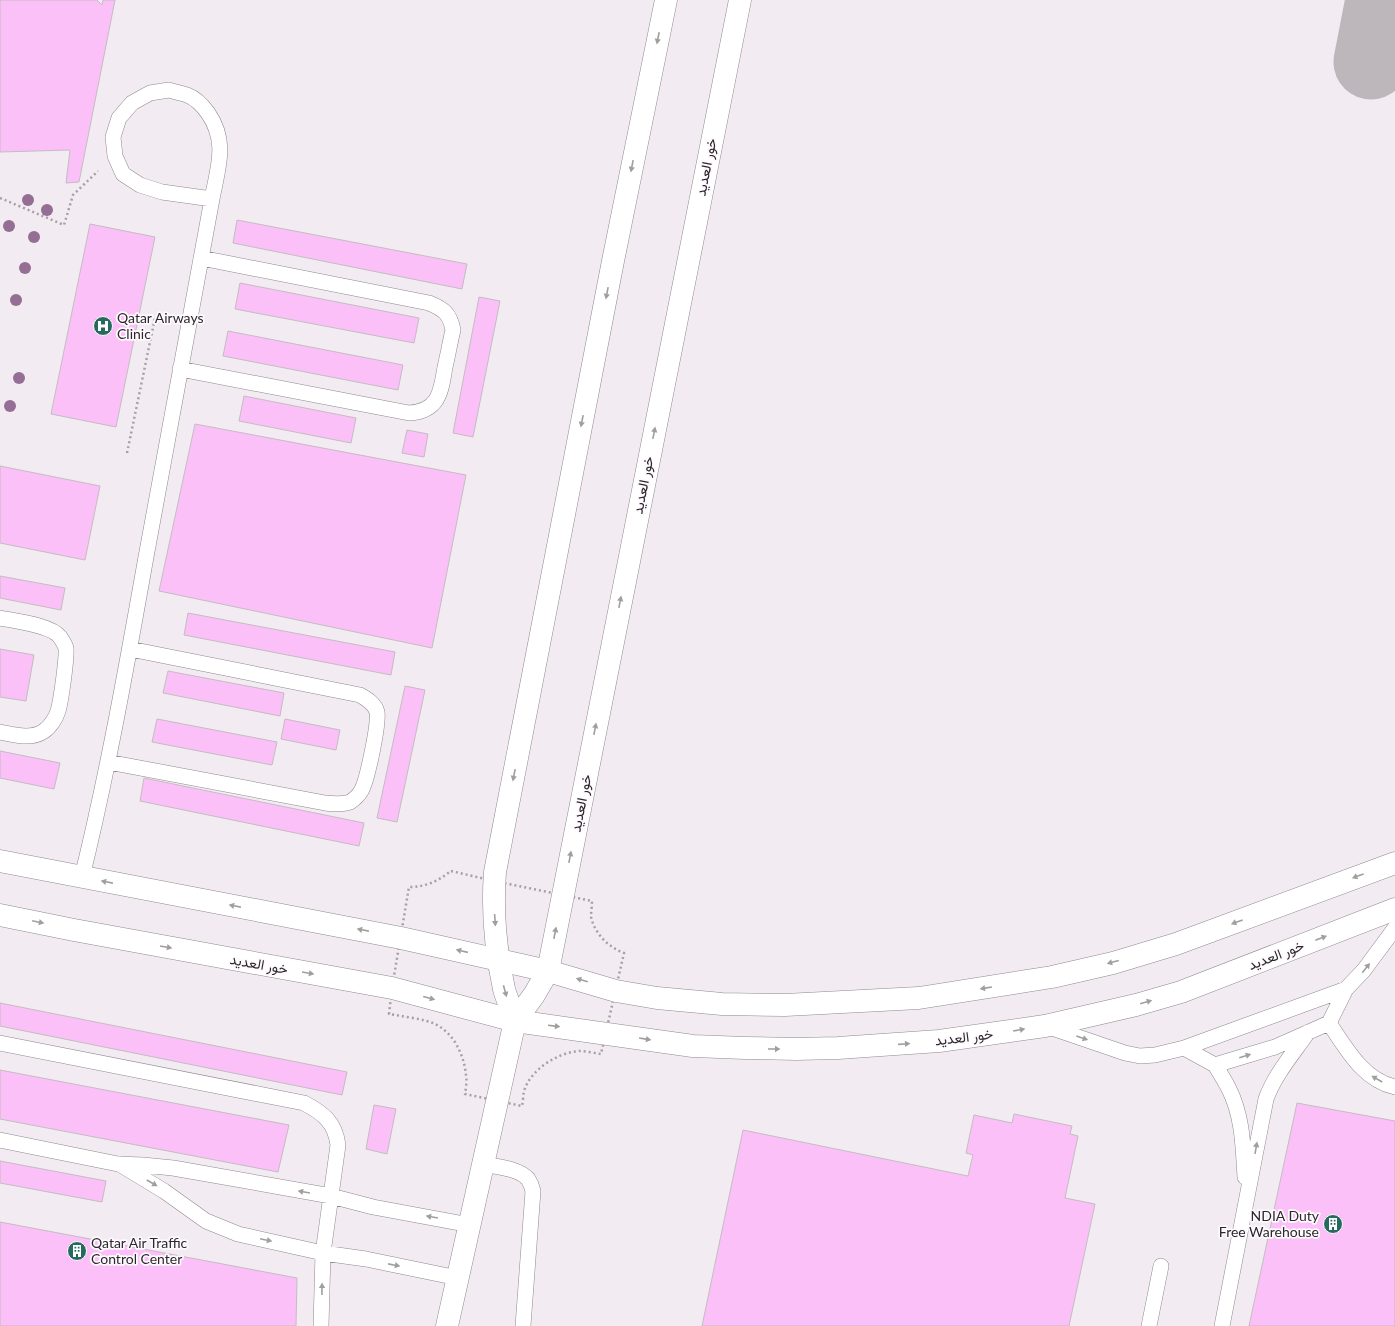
<svg xmlns="http://www.w3.org/2000/svg" width="1395" height="1326" font-family="Lato,Vazirmatn,sans-serif">
<style>
.lines{fill:none;stroke-linecap:round;stroke-linejoin:round}
.taxiway{stroke:#bdb7bc;stroke-width:75}
.building{fill:#fbc0f7;stroke:#c3bcc2}
.lane-casing{stroke:#8f898e;stroke-width:16}
.street-casing{stroke:#8f898e;stroke-width:23}
.secondary-casing{stroke:#8f898e;stroke-width:23}
.path{stroke:#a5a0a4;stroke-width:2.5;stroke-dasharray:2 3;stroke-linecap:butt}
.lane{stroke:#fff;stroke-width:15}
.street{stroke:#fff;stroke-width:22}
.secondary{stroke:#fff;stroke-width:22}
.tree{fill:#946e94}
.oneway{fill:#a09e9f}
.labels{text-anchor:middle;stroke-width:3.5;stroke-linejoin:round;paint-order:stroke}
.street-label{font-size:14px;fill:#2b282a;stroke:#fef9fe}
.poi-label{font-size:14px;fill:#2b282a;stroke:#fef9fe;text-anchor:start}
</style>
<rect width="100%" height="100%" fill="#f2ebf1"/>
<g class="lines">
<!-- taxiway -->
<path class="taxiway" d="M 1371,62 L 1383,0"/>
</g>
<!-- building -->
<path class="building" d="M 0,0 L 97,0 L 102,5 L 103,0 L 115,0 L 79,182 L 66,183 L 70,150 L 0,152 Z
M 237,220 L 467,264 L 462,289 L 233,243 Z
M 90,224 L 155,237 L 116,427 L 51,414 Z
M 240,283 L 419,318 L 414,343 L 235,309 Z
M 479,297 L 500,301 L 473,437 L 453,433 Z
M 228,331 L 403,365 L 398,390 L 223,356 Z
M 244,396 L 356,418 L 351,443 L 239,421 Z
M 195,424 L 466,475 L 432,648 L 159,591 Z
M 407,430 L 428,434 L 424,457 L 402,453 Z
M 0,466 L 100,486 L 85,560 L 0,543 Z
M 0,576 L 65,588 L 61,610 L 0,598 Z
M 188,613 L 395,652 L 391,675 L 184,635 Z
M 0,649 L 34,655 L 26,701 L 0,697 Z
M 168,671 L 284,693 L 280,716 L 163,693 Z
M 405,686 L 425,690 L 397,822 L 377,818 Z
M 157,719 L 277,742 L 272,765 L 152,742 Z
M 285,719 L 340,730 L 336,750 L 281,739 Z
M 0,751 L 60,763 L 54,789 L 0,778 Z
M 144,778 L 364,823 L 359,846 L 140,801 Z
M 0,1003 L 347,1072 L 342,1095 L 0,1026 Z
M 0,1070 L 289,1125 L 278,1172 L 0,1119 Z
M 1297,1103 L 1395,1121 L 1395,1326 L 1249,1326 Z
M 374,1105 L 396,1109 L 387,1154 L 366,1149 Z
M 1014,1114 L 1072,1126 L 1070,1134 L 1078,1136 L 1065,1198 L 1095,1204 L 1069,1326 L 702,1326 L 743,1130 L 968,1176 L 973,1155 L 966,1153 L 974,1115 L 1012,1123 Z
M 0,1161 L 106,1181 L 102,1202 L 0,1183 Z
M 0,1222 L 297,1278 L 296,1326 L 0,1326 Z"/>
<g class="lines">
<!-- lane casing -->
<g class="lane-casing">
<path id="lane" d="M 169,90 C 175,92 181,93 187,95 C 195,98 203,106 208,113 C 228,142 218,167 212,199 L 162,192 L 140,185 L 123,174 L 115,156 L 113,137 L 119,118 L 132,103 L 150,93 Z
M 180,369 L 409,413 C 439,411 441,392 445,367 C 448,355 450,342 453,330 C 450,314 444,309 429,303 L 201,258
M 0,618 C 15,621 51,625 60,637 C 62,640 65,645 66,648 C 67,658 61,701 58,711 C 56,718 50,727 44,731 C 31,740 15,735 0,732
M 108,762 L 325,803 C 333,804 342,805 350,802 C 353,800 359,795 361,791 C 367,782 379,724 377,712 C 375,704 367,699 360,695 L 130,649
M 82,877 C 108,771 127,664 146,557 C 168,438 190,318 212,199
M 1329,1023 C 1346,1048 1363,1080 1395,1087
M 1046,1026 L 1125,1053 L 1140,1056 L 1155,1055 L 1184,1048 L 1215,1065 L 1275,1047 L 1329,1023 L 1346,989 L 1364,970 L 1395,928
M 0,1043 L 304,1103 C 323,1113 335,1122 338,1145 L 323,1253 L 321,1326
M 1184,1048 L 1346,989
M 1215,1065 C 1220,1073 1225,1081 1229,1089 C 1243,1117 1243,1147 1245,1177
M 0,1140 L 118,1164 L 143,1165 L 173,1168 L 331,1196 L 373,1207 L 470,1225
M 483,1164 C 497,1167 518,1168 528,1179 C 530,1182 532,1187 533,1191 L 523,1326
M 121,1165 L 164,1191 L 206,1221 L 238,1234 L 323,1253 L 366,1259 L 458,1278
M 1149,1326 L 1161,1266
M 1222,1326 L 1266,1099 C 1275,1074 1293,1054 1308,1032"/>
</g>
<!-- street casing -->
<g class="street-casing">
<path id="street" d="M 0,861 L 401,938 L 548,971 L 616,991 L 657,998 L 722,1004 L 785,1005 L 919,998 L 1052,977 L 1113,963 L 1176,944 L 1395,863
M 0,915 L 74,930 L 392,988 L 515,1021 L 693,1046 L 745,1048 L 796,1049 L 838,1048 L 939,1041 L 1045,1026 L 1136,1005 L 1181,992 L 1395,909
M 447,1326 L 515,1021"/>
</g>
<!-- secondary casing -->
<g class="secondary-casing">
<path id="secondary" d="M 515,1021 L 534,995 L 548,971 L 740,0
M 515,1021 C 512,1010 507,1000 504,989 C 496,952 492,910 495,872 L 613,261 L 666,0"/>
</g>
<!-- path -->
<path class="path" d="M 0,198 L 64,225 L 73,195 L 98,171
M 127,453 L 155,318 L 168,320
M 451,871 L 494,881 L 592,901 C 592,906 591,912 591,917 C 595,934 608,947 624,953 L 601,1054 C 594,1053 586,1051 579,1051 C 557,1053 531,1069 524,1091 C 523,1096 523,1102 522,1106 L 465,1094 C 466,1088 467,1081 466,1075 C 464,1055 454,1033 435,1024 C 425,1019 400,1016 389,1014 L 392,988 L 409,887 C 426,887 438,881 451,871 Z"/>
<!-- lane -->
<use href="#lane" class="lane"/>
<!-- street -->
<use href="#street" class="street"/>
<!-- secondary -->
<use href="#secondary" class="secondary"/>
</g>
<!-- trees -->
<g class="tree">
<circle cx="28" cy="200" r="6"/>
<circle cx="47" cy="210" r="6"/>
<circle cx="9" cy="226" r="6"/>
<circle cx="34" cy="237" r="6"/>
<circle cx="25" cy="268" r="6"/>
<circle cx="16" cy="300" r="6"/>
<circle cx="19" cy="378" r="6"/>
<circle cx="10" cy="406" r="6"/>
</g>
<!-- one-way arrows -->
<defs><path id="oneway-solid" d="M-6-.8H1V-3.2L6.5 0L1 3.2V.8H-6Z"/></defs>
<g class="oneway">
<use href="#oneway-solid" transform="translate(658 38) rotate(101)"/>
<use href="#oneway-solid" transform="translate(632 166) rotate(101)"/>
<use href="#oneway-solid" transform="translate(607 293) rotate(101)"/>
<use href="#oneway-solid" transform="translate(582 421) rotate(101)"/>
<use href="#oneway-solid" transform="translate(654 433) rotate(-79)"/>
<use href="#oneway-solid" transform="translate(620 602) rotate(-79)"/>
<use href="#oneway-solid" transform="translate(595 729) rotate(-79)"/>
<use href="#oneway-solid" transform="translate(514 775) rotate(101)"/>
<use href="#oneway-solid" transform="translate(570 857) rotate(-79)"/>
<use href="#oneway-solid" transform="translate(1358 876) rotate(160)"/>
<use href="#oneway-solid" transform="translate(107 882) rotate(-169)"/>
<use href="#oneway-solid" transform="translate(235 906) rotate(-169)"/>
<use href="#oneway-solid" transform="translate(495 920) rotate(86)"/>
<use href="#oneway-solid" transform="translate(38 922) rotate(12)"/>
<use href="#oneway-solid" transform="translate(1237 922) rotate(160)"/>
<use href="#oneway-solid" transform="translate(363 930) rotate(-169)"/>
<use href="#oneway-solid" transform="translate(555 933) rotate(-79)"/>
<use href="#oneway-solid" transform="translate(1321 938) rotate(-21)"/>
<use href="#oneway-solid" transform="translate(166 947) rotate(10)"/>
<use href="#oneway-solid" transform="translate(462 951) rotate(-167)"/>
<use href="#oneway-solid" transform="translate(1113 962) rotate(165)"/>
<use href="#oneway-solid" transform="translate(1366 968) rotate(-52)"/>
<use href="#oneway-solid" transform="translate(308 973) rotate(10)"/>
<use href="#oneway-solid" transform="translate(582 980) rotate(-164)"/>
<use href="#oneway-solid" transform="translate(986 988) rotate(171)"/>
<use href="#oneway-solid" transform="translate(505 991) rotate(75)"/>
<use href="#oneway-solid" transform="translate(429 998) rotate(15)"/>
<use href="#oneway-solid" transform="translate(1146 1002) rotate(-16)"/>
<use href="#oneway-solid" transform="translate(554 1026) rotate(7)"/>
<use href="#oneway-solid" transform="translate(1019 1030) rotate(-10)"/>
<use href="#oneway-solid" transform="translate(1082 1038) rotate(19)"/>
<use href="#oneway-solid" transform="translate(645 1039) rotate(9)"/>
<use href="#oneway-solid" transform="translate(904 1044) rotate(-4)"/>
<use href="#oneway-solid" transform="translate(774 1049)"/>
<use href="#oneway-solid" transform="translate(1245 1056) rotate(-17)"/>
<use href="#oneway-solid" transform="translate(1377 1079) rotate(-150)"/>
<use href="#oneway-solid" transform="translate(1256 1148) rotate(-80)"/>
<use href="#oneway-solid" transform="translate(152 1183) rotate(30)"/>
<use href="#oneway-solid" transform="translate(304 1192) rotate(-170)"/>
<use href="#oneway-solid" transform="translate(432 1217) rotate(-170)"/>
<use href="#oneway-solid" transform="translate(266 1240) rotate(12)"/>
<use href="#oneway-solid" transform="translate(394 1265) rotate(11)"/>
<use href="#oneway-solid" transform="translate(322 1289) rotate(-89)"/>
</g>
<!-- icons -->
<defs>
<g id="hospital-disc" transform="scale(1)"><circle r="9.5" fill="#256a5d" stroke="#fef9fe"/><path d="M-5-5h3v3.5h4V-5h3V5h-3V1.5h-4V5h-3Z" fill="#fff"/></g>
<g id="building-disc" transform="scale(1)"><circle r="9.5" fill="#256a5d" stroke="#fef9fe"/><path d="M-4-6H4V6H1V3H-1V6H-4ZM-2.5-4.3h1.7v1.8h-1.7ZM.8-4.3h1.7v1.8H.8ZM-2.5-1h1.7V.8h-1.7ZM.8-1h1.7V.8H.8Z" fill="#fff"/></g>
</defs>
<g fill-rule="evenodd">
<use href="#hospital-disc" x="103" y="326"/>
<use href="#building-disc" x="1333" y="1224"/>
<use href="#building-disc" x="77" y="1251"/>
</g>
<g class="labels">
<!-- street labels -->
<g class="street-label">
<text transform="translate(706 167) rotate(-79)" y="5">خور العديد</text>
<text transform="translate(643 485) rotate(-79)" y="5">خور العديد</text>
<text transform="translate(581 803) rotate(-79)" y="5">خور العديد</text>
<text transform="translate(1276 955) rotate(-21)" y="5">خور العديد</text>
<text transform="translate(259 964) rotate(10)" y="5">خور العديد</text>
<text transform="translate(964 1037) rotate(-7)" y="5">خور العديد</text>
</g>
<!-- poi labels -->
<g class="poi-label">
<text x="117" y="323">Qatar Airways<tspan x="117" dy="16">Clinic</tspan></text>
<text x="1319" y="1221" text-anchor="end">NDIA Duty<tspan x="1319" dy="16">Free Warehouse</tspan></text>
<text x="91" y="1248">Qatar Air Traffic<tspan x="91" dy="16">Control Center</tspan></text>
</g>
</g>
</svg>
